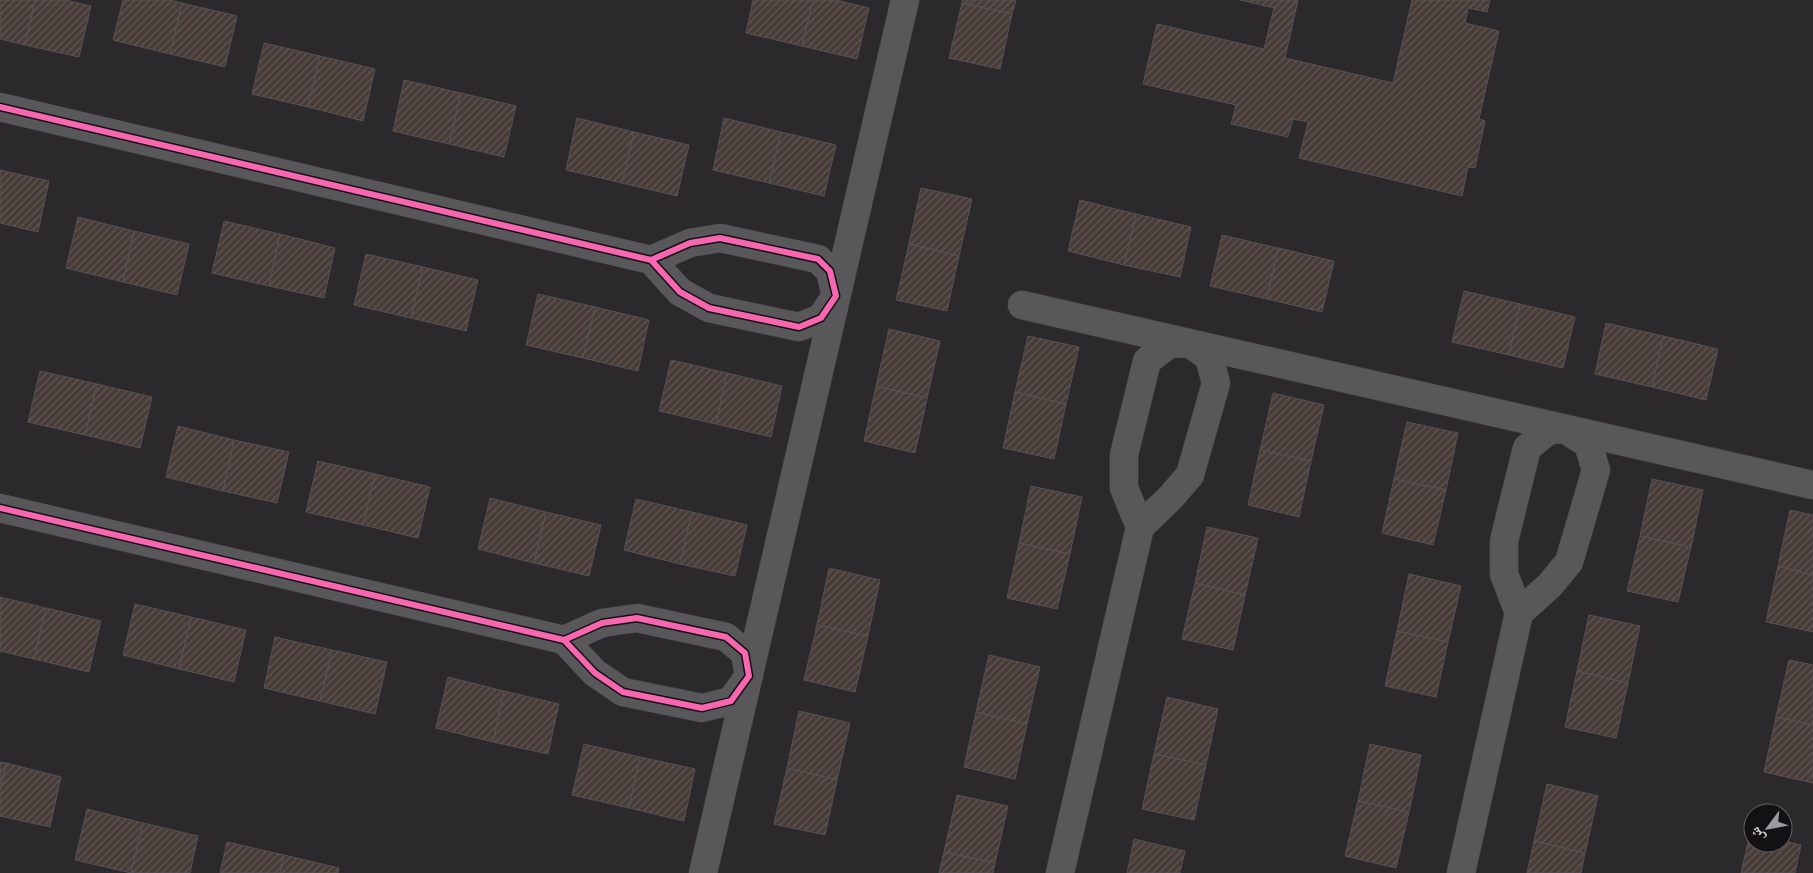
<svg xmlns="http://www.w3.org/2000/svg" width="1813" height="873" font-family="'Varela Round','Noto Naskh Arabic',sans-serif">
<style>
.building{fill:url(#building-hatch);stroke:#545253}
.lines{fill:none;stroke-linecap:round;stroke-linejoin:round}
.street-casing{stroke:#474648;stroke-width:29}
.street{stroke:#585759;stroke-width:28}
.cycleway-casing{stroke:#131114;stroke-width:9}
.cycleway{stroke:#f766af;stroke-width:6}
</style>
<defs>
<pattern id="building-hatch" width="6" height="6" patternUnits="userSpaceOnUse" patternTransform="scale(1.25)"><rect width="6" height="6" fill="#483c39"/><path d="M-1 1l2-2M0 6l6-6M5 7l2-2" fill="none" stroke="#625755"/></pattern>
</defs>
<rect width="100%" height="100%" fill="#2b292c"/>
<!-- building -->
<path class="building" d="M 0,0 L 35,0 L 25,45 L 0,39 Z
M 35,0 L 65,0 L 91,6 L 79,57 L 25,45 Z
M 123,0 L 170,0 L 182,3 L 170,54 L 113,40 Z
M 753,0 L 813,0 L 802,46 L 746,33 Z
M 813,0 L 836,0 L 869,8 L 857,59 L 802,46 Z
M 962,0 L 1016,0 L 1012,14 L 962,3 Z
M 1240,0 L 1298,0 L 1285,58 L 1393,83 L 1412,0 L 1490,0 L 1487,12 L 1468,8 L 1465,23 L 1499,31 L 1479,119 L 1485,121 L 1475,168 L 1468,167 L 1462,196 L 1299,158 L 1308,122 L 1293,119 L 1288,137 L 1231,124 L 1236,105 L 1143,84 L 1157,24 L 1264,49 L 1274,8 Z
M 182,3 L 237,16 L 225,67 L 170,54 Z
M 962,3 L 1012,14 L 1000,69 L 949,58 Z
M 264,43 L 320,56 L 308,107 L 252,94 Z
M 320,56 L 375,69 L 363,121 L 308,107 Z
M 404,80 L 461,93 L 449,144 L 393,131 Z
M 461,93 L 516,106 L 504,157 L 449,144 Z
M 577,118 L 634,132 L 622,183 L 566,170 Z
M 724,118 L 781,132 L 769,183 L 713,170 Z
M 634,132 L 689,145 L 677,196 L 622,183 Z
M 781,132 L 836,145 L 824,196 L 769,183 Z
M 0,170 L 49,181 L 38,232 L 0,223 Z
M 921,188 L 972,199 L 959,256 L 909,244 Z
M 1080,200 L 1136,214 L 1124,265 L 1068,251 Z
M 1136,214 L 1191,227 L 1180,277 L 1124,265 Z
M 78,217 L 134,231 L 123,282 L 66,268 Z
M 224,221 L 280,234 L 269,286 L 212,273 Z
M 134,231 L 189,244 L 177,295 L 123,282 Z
M 280,234 L 335,248 L 324,298 L 269,286 Z
M 1222,235 L 1278,248 L 1267,299 L 1210,286 Z
M 909,244 L 959,256 L 947,311 L 896,300 Z
M 1278,248 L 1334,261 L 1322,312 L 1267,299 Z
M 366,254 L 423,267 L 411,318 L 354,305 Z
M 423,267 L 478,280 L 466,331 L 411,318 Z
M 1464,291 L 1520,304 L 1509,355 L 1452,342 Z
M 538,294 L 595,307 L 583,358 L 526,345 Z
M 1520,304 L 1575,317 L 1563,368 L 1509,355 Z
M 595,307 L 649,320 L 638,371 L 583,358 Z
M 1606,323 L 1663,336 L 1652,387 L 1595,374 Z
M 889,329 L 940,341 L 927,398 L 876,386 Z
M 1028,336 L 1079,347 L 1066,404 L 1015,392 Z
M 1663,336 L 1718,349 L 1706,400 L 1652,387 Z
M 671,360 L 727,373 L 716,424 L 659,411 Z
M 40,371 L 97,384 L 85,435 L 28,422 Z
M 727,373 L 782,386 L 771,437 L 716,424 Z
M 97,384 L 152,397 L 140,448 L 85,435 Z
M 876,386 L 927,398 L 915,453 L 864,441 Z
M 1015,392 L 1066,404 L 1054,459 L 1003,448 Z
M 1273,393 L 1324,405 L 1311,461 L 1260,450 Z
M 1407,422 L 1458,433 L 1446,490 L 1394,479 Z
M 178,426 L 234,440 L 223,491 L 166,477 Z
M 234,440 L 289,452 L 277,503 L 223,491 Z
M 1260,450 L 1311,461 L 1299,517 L 1248,505 Z
M 318,461 L 375,474 L 363,525 L 306,512 Z
M 375,474 L 430,487 L 418,538 L 363,525 Z
M 1394,479 L 1446,490 L 1433,545 L 1382,533 Z
M 1652,479 L 1703,490 L 1691,547 L 1640,536 Z
M 1031,486 L 1082,497 L 1070,554 L 1019,543 Z
M 490,498 L 546,512 L 534,563 L 478,549 Z
M 636,499 L 692,512 L 680,564 L 624,550 Z
M 1790,510 L 1813,515 L 1813,575 L 1778,566 Z
M 546,512 L 601,525 L 589,576 L 534,563 Z
M 692,512 L 747,525 L 735,576 L 680,564 Z
M 1207,527 L 1258,538 L 1245,595 L 1195,583 Z
M 1640,536 L 1691,547 L 1678,602 L 1627,591 Z
M 1019,543 L 1070,554 L 1057,609 L 1007,598 Z
M 1778,566 L 1813,575 L 1813,632 L 1766,622 Z
M 829,568 L 880,580 L 868,636 L 817,625 Z
M 1409,574 L 1461,586 L 1448,642 L 1397,631 Z
M 1195,583 L 1245,595 L 1233,650 L 1182,639 Z
M 0,597 L 46,608 L 34,659 L 0,651 Z
M 135,604 L 191,617 L 179,669 L 123,655 Z
M 46,608 L 101,621 L 89,672 L 34,659 Z
M 1589,615 L 1640,626 L 1628,683 L 1577,671 Z
M 191,617 L 246,630 L 234,682 L 179,669 Z
M 817,625 L 868,636 L 855,692 L 804,680 Z
M 1397,631 L 1448,642 L 1436,697 L 1385,686 Z
M 275,637 L 332,650 L 320,701 L 264,688 Z
M 332,650 L 387,662 L 375,714 L 320,701 Z
M 989,655 L 1040,667 L 1027,724 L 976,712 Z
M 1789,660 L 1813,665 L 1813,725 L 1776,717 Z
M 1577,671 L 1628,683 L 1616,738 L 1565,727 Z
M 448,677 L 504,691 L 493,742 L 436,728 Z
M 504,691 L 559,704 L 548,754 L 493,742 Z
M 1167,697 L 1218,709 L 1206,765 L 1154,754 Z
M 799,711 L 850,723 L 837,780 L 787,768 Z
M 976,712 L 1027,724 L 1015,779 L 964,767 Z
M 1776,717 L 1813,725 L 1813,783 L 1764,772 Z
M 584,744 L 640,757 L 629,808 L 572,795 Z
M 1370,744 L 1421,755 L 1409,812 L 1358,801 Z
M 1154,754 L 1206,765 L 1194,820 L 1142,809 Z
M 640,757 L 695,769 L 684,821 L 629,808 Z
M 0,762 L 6,763 L 0,791 Z
M 6,763 L 61,777 L 50,827 L 0,816 L 0,791 Z
M 787,768 L 837,780 L 825,835 L 774,824 Z
M 1547,784 L 1598,796 L 1585,853 L 1534,841 Z
M 957,795 L 1008,806 L 995,863 L 944,852 Z
M 1358,801 L 1409,812 L 1396,868 L 1345,856 Z
M 87,809 L 143,823 L 131,873 L 75,860 Z
M 143,823 L 198,836 L 190,873 L 131,873 Z
M 1750,833 L 1753,834 L 1753,843 L 1783,843 L 1783,841 L 1801,845 L 1795,873 L 1741,873 Z
M 1134,839 L 1185,851 L 1180,873 L 1127,873 Z
M 1534,841 L 1585,853 L 1581,873 L 1527,873 Z
M 227,842 L 284,855 L 280,873 L 220,873 Z
M 944,852 L 995,863 L 993,873 L 939,873 Z
M 284,855 L 339,868 L 338,873 L 280,873 Z"/>
<g class="lines">
<!-- street casing -->
<g class="street-casing">
<path id="street" d="M 0,107 L 651,260 L 680,292 L 709,308 L 799,327 L 821,318 L 836,296 L 830,271 L 818,259 L 720,238 L 690,243 L 651,260
M 1022,305 L 1813,485
M 0,508 L 564,640 L 595,673 L 623,692 L 702,708 L 731,701 L 749,676 L 745,653 L 726,637 L 637,618 L 602,623 L 564,640
M 703,873 L 905,0
M 1060,873 L 1140,527 L 1170,498 L 1190,475 L 1216,383 L 1209,357 L 1189,343 L 1169,344 L 1147,361 L 1124,455 L 1124,488 L 1140,527
M 1461,873 L 1519,613 L 1504,574 L 1504,541 L 1527,448 L 1549,430 L 1565,429 L 1588,444 L 1596,470 L 1569,562 L 1550,585 L 1519,613"/>
</g>
<!-- street -->
<use href="#street" class="street"/>
<!-- cycleway casing -->
<g class="cycleway-casing">
<path id="cycleway" d="M 0,107 L 651,260 L 680,292 L 709,308 L 799,327 L 821,318 L 836,296 L 830,271 L 818,259 L 720,238 L 690,243 L 651,260
M 0,508 L 564,640 L 595,673 L 623,692 L 702,708 L 731,701 L 749,676 L 745,653 L 726,637 L 637,618 L 602,623 L 564,640"/>
</g>
<!-- cycleway -->
<use href="#cycleway" class="cycleway"/>
</g>
<!-- north arrow -->
<g transform="translate(1768 828) rotate(238)"><circle r="24" fill="#131114" stroke="#626064"/>
<path d="M0-4L9 19L0 12L-9 19Z" fill="#9c9a9e"/>
<text y="-8" font-size="14" font-weight="bold" text-anchor="middle" fill="#d9d7db">ش</text>
</g>
</svg>
